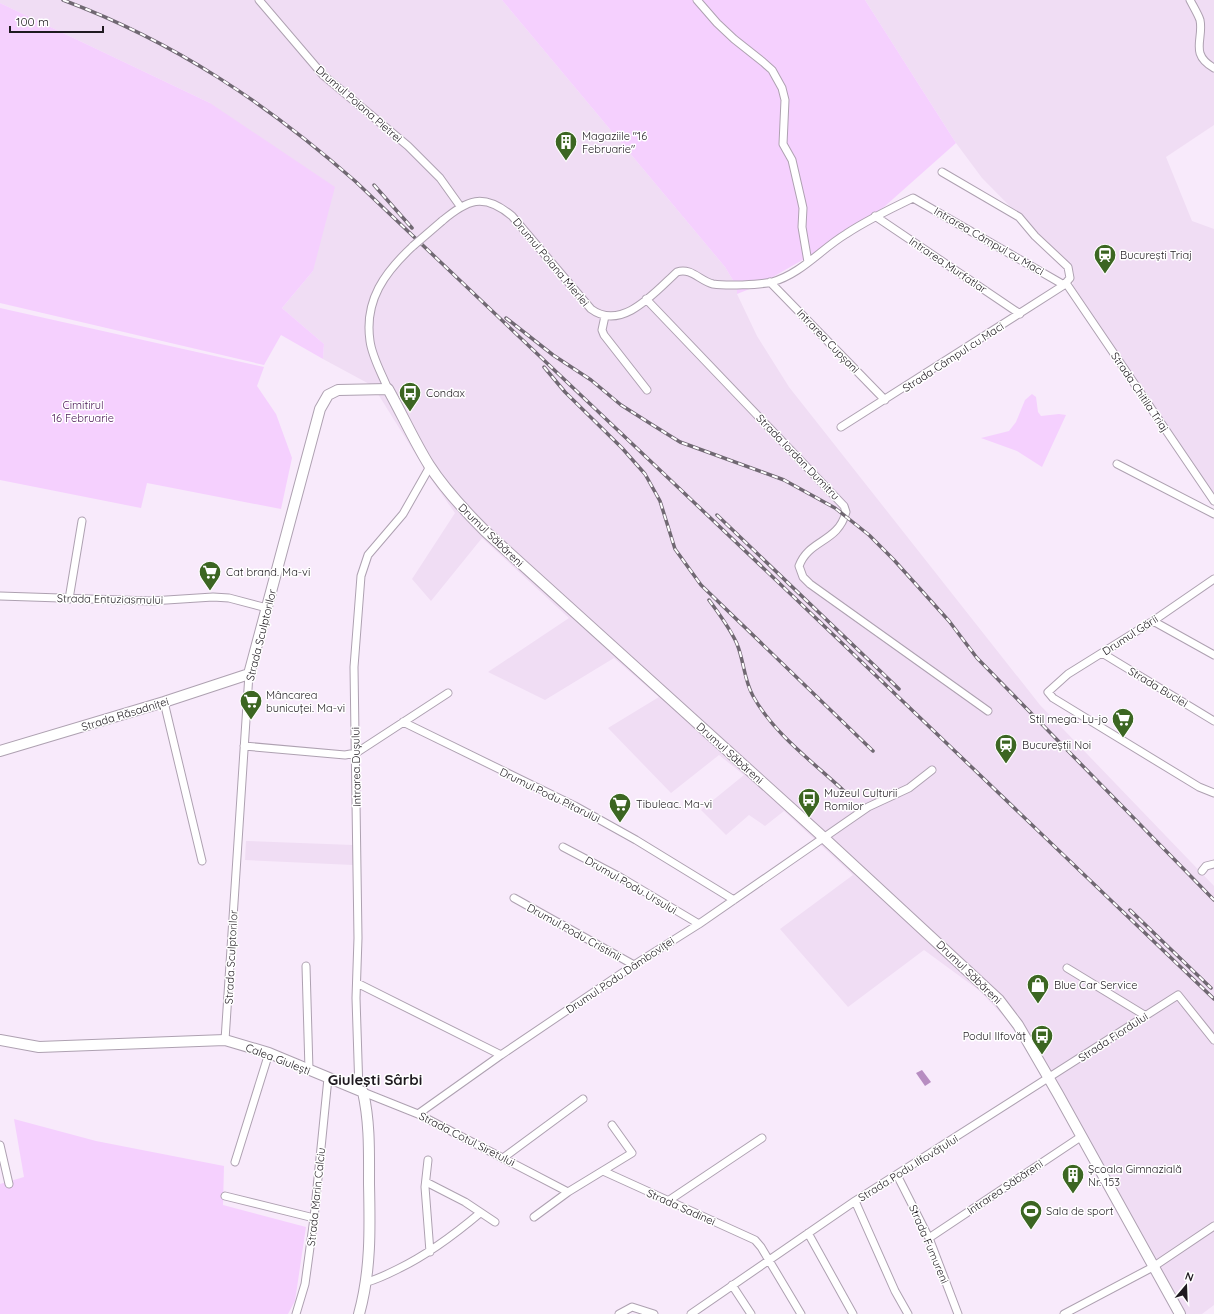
<svg xmlns="http://www.w3.org/2000/svg" width="1214" height="1314" font-family="Quicksand,sans-serif">
<style>
.built{fill:#f0ddf4}
.green{fill:#f5d0fe}
.water{fill:#b78dc1}
.lines{fill:none;stroke-linecap:round;stroke-linejoin:round}
.minor-casing{stroke:#aea1b1;stroke-width:9}
.secondary-casing{stroke:#aea1b1;stroke-width:12}
.minor{stroke:#fff;stroke-width:7}
.secondary{stroke:#fff;stroke-width:10}
.rail-casing{stroke:#706872;stroke-width:3.5}
.rail{stroke:#fff;stroke-width:2;stroke-dasharray:6;stroke-linecap:butt}
.minor-bridge-casing{stroke:#aea1b1;stroke-width:9;stroke-linecap:butt}
.minor-bridge{stroke:#fff;stroke-width:7}
.labels{text-anchor:middle;stroke-width:3;stroke-linejoin:round;paint-order:stroke}
.street-label{font-size:11px;fill:#1f1a20;stroke:#fff}
.poi-label{font-size:11px;fill:#1f1a20;stroke:#fff;text-anchor:start}
.park-label{font-size:11px;fill:#481454;stroke:#fff}
.district-label{font-size:15px;font-weight:bold;fill:#1f1a20;stroke:#fff}
</style>
<rect width="100%" height="100%" fill="#f8eafb"/>
<!-- built -->
<path class="built" d="M 0,0 L 502,0 L 725,267 L 737,287 L 737,294 L 757,336 L 789,387 L 1040,705 L 1214,886 L 1214,1305 L 1202,1314 L 1176,1314 L 1045,1078 L 1009,1022 L 980,991 L 924,950 L 848,1007 L 780,929 L 853,875 L 784,811 L 765,826 L 749,815 L 726,835 L 701,810 L 744,775 L 719,755 L 671,793 L 608,728 L 659,697 L 614,658 L 545,700 L 488,672 L 569,618 L 482,538 L 431,601 L 412,579 L 455,513 L 431,479 L 373,386 L 323,359 L 324,344 L 282,308 L 313,271 L 210,103 L 0,3 Z
M 865,0 L 1214,0 L 1214,125 L 1166,157 L 1192,221 L 1214,229 L 1214,495 L 1079,297 L 1073,285 L 1074,273 L 1071,268 L 982,178 L 956,143 Z
M 246,841 L 353,845 L 353,865 L 245,860 Z"/>
<!-- green -->
<path class="green" d="M 502,0 L 865,0 L 956,143 L 884,207 L 806,258 L 757,286 L 737,294 L 737,287 L 725,267 Z
M 0,3 L 210,103 L 335,187 L 313,271 L 282,308 L 324,344 L 323,359 L 281,335 L 264,365 L 0,303 Z
M 0,308 L 264,367 L 257,386 L 276,414 L 292,458 L 281,509 L 147,483 L 141,508 L 0,480 Z
M 1032,394 L 1036,397 L 1038,412 L 1041,416 L 1059,414 L 1066,415 L 1042,467 L 1017,451 L 981,438 L 1009,431 L 1016,422 L 1025,400 Z
M 14,1119 L 96,1141 L 224,1166 L 223,1205 L 306,1227 L 295,1301 L 288,1314 L 0,1314 L 0,1184 L 24,1177 Z"/>
<!-- water -->
<path class="water" d="M 922,1070 L 931,1082 L 925,1086 L 916,1073 Z"/>
<g class="lines">
<!-- minor casing -->
<g class="minor-casing">
<path id="minor" d="M 259,0 L 323,75 L 408,146 L 440,178 L 460,206
M 697,0 L 717,23 L 734,39 L 763,62 L 772,70 L 782,88 L 785,100 L 783,144 L 792,160 L 801,199 L 803,208 L 802,227 L 808,262
M 1190,0 C 1193,6 1198,14 1200,20 C 1204,39 1189,54 1214,68
M 875,216 L 1020,314
M 442,221 C 467,200 483,192 512,216 L 591,309 C 622,332 655,292 677,272 C 691,267 700,281 713,284 C 726,286 759,285 772,282 C 801,274 821,249 846,234 C 867,220 890,209 913,198 L 1064,285
M 770,282 L 885,400
M 1066,283 L 1214,501
M 646,299 L 844,506 L 846,512 C 838,543 809,539 799,566 L 803,577 L 810,584 L 988,711
M 605,316 L 602,330 L 604,335 L 647,390
M 388,389 C 382,374 372,357 370,341 C 364,300 385,272 413,246
M 841,427 L 1064,285 L 1070,278 L 1068,267 L 1035,236 L 1019,217 L 942,172
M 1117,464 L 1214,514
M 1214,579 L 1153,621 L 1068,674 L 1048,692 L 1053,698 L 1199,787 L 1214,793
M 0,596 L 151,601 L 213,597 L 229,598 L 267,608
M 69,599 L 82,521
M 1153,621 L 1214,655
M 1102,653 L 1214,721
M 164,702 L 202,861
M 403,722 L 575,806 L 636,840 L 734,900
M 244,746 L 345,755 L 356,753 L 448,693
M 563,847 L 620,877 L 699,924
M 1202,871 L 1206,866 L 1214,864
M 514,898 L 634,965
M 306,966 L 309,1070
M 1067,968 L 1146,1016
M 357,983 L 501,1055
M 225,1040 L 249,674
M 359,1091 L 356,998 L 358,938 L 354,667 L 361,576 L 368,555 L 403,514 L 428,470 L 429,464
M 363,1092 L 418,1114 L 568,1192
M 418,1114 L 501,1055 L 634,965 L 699,924 L 868,807 L 909,788 L 932,770
M 0,1145 L 9,1184
M 503,1158 L 583,1099
M 428,1160 L 425,1187 L 430,1252
M 235,1162 L 269,1053
M 603,1171 L 755,1240 L 761,1247 L 801,1314
M 897,1175 L 929,1238 L 958,1314
M 426,1182 L 465,1202 L 495,1222
M 225,1196 L 314,1218
M 668,1201 L 762,1138
M 855,1201 L 895,1291 L 908,1314
M 534,1217 L 568,1192 L 632,1153 L 612,1125
M 808,1233 L 853,1314
M 929,1238 L 1082,1136
M 367,1282 C 378,1279 388,1274 398,1269 C 429,1254 454,1235 480,1213
M 732,1285 L 751,1314
M 296,1314 L 305,1284 L 314,1218 L 328,1078
M 619,1314 L 632,1307 L 654,1314
M 691,1314 L 855,1201 L 1178,995 L 1214,1040
M 1064,1314 L 1153,1267 L 1214,1226"/>
</g>
<!-- secondary casing -->
<g class="secondary-casing">
<path id="secondary" d="M 0,751 L 164,702 L 249,674 L 320,409 L 328,395 L 338,390 L 388,389 C 402,414 414,441 429,465 C 445,490 465,511 485,531 L 823,837 L 999,1000 L 1018,1025 L 1058,1094 L 1180,1314
M 0,1040 L 39,1047 L 225,1040 L 269,1053 L 363,1092 C 370,1123 369,1153 369,1184 C 370,1228 371,1271 359,1314"/>
</g>
<!-- minor -->
<use href="#minor" class="minor"/>
<!-- secondary -->
<use href="#secondary" class="secondary"/>
<!-- rail casing -->
<g class="rail-casing">
<path id="rail" d="M 63,0 C 173,41 266,103 355,181 L 798,601 L 1214,999
M 374,185 L 412,228
M 506,318 L 553,355 L 591,380 L 621,405 L 651,424 L 680,442 L 784,480 L 835,508 L 869,535 L 894,560 L 949,621 L 977,658 L 1214,900
M 544,367 L 565,392 L 622,448 L 645,474 L 660,501 L 675,549 L 701,585 L 873,751
M 717,515 L 899,689
M 709,600 C 719,614 730,628 737,644 C 744,661 744,680 753,696 C 774,734 813,762 844,791
M 1130,910 L 1211,988"/>
</g>
<!-- rail -->
<use href="#rail" class="rail"/>
<!-- minor-bridge casing -->
<g class="minor-bridge-casing">
<path id="minor-bridge" d="M 413,246 L 442,221"/>
</g>
<!-- minor-bridge -->
<use href="#minor-bridge" class="minor-bridge"/>
</g>
<!-- icons -->
<defs>
<g id="building-pin" transform="scale(1.15)"><path d="M0 17L-7.5 6A9.5 9.5 0 1 1 7.5 6Z" fill="#3c6622" stroke="#fff"/><path d="M-4-6H4V6H1V3H-1V6H-4ZM-2.5-4.3h1.7v1.8h-1.7ZM.8-4.3h1.7v1.8H.8ZM-2.5-1h1.7V.8h-1.7ZM.8-1h1.7V.8H.8Z" fill="#fff"/></g>
<g id="station-pin" transform="scale(1.15)"><path d="M0 17L-7.5 6A9.5 9.5 0 1 1 7.5 6Z" fill="#3c6622" stroke="#fff"/><path d="M-3-6H3Q5-6 5-4V2Q5 4 3 4L4.5 6H3L1.5 4h-3L-3 6H-4.5L-3 4Q-5 4-5 2V-4Q-5-6-3-6ZM-3.5-4v3h7v-3ZM-3.5 1v1.5H-2V1ZM2 1v1.5H3.5V1Z" fill="#fff"/></g>
<g id="bus-pin" transform="scale(1.15)"><path d="M0 17L-7.5 6A9.5 9.5 0 1 1 7.5 6Z" fill="#3c6622" stroke="#fff"/><path d="M-5-6H5V4H4V6H2V4H-2V6H-4V4H-5ZM-3.5-4V0h7V-4ZM-3.5 1.2v1.5H-2V1.2ZM2 1.2v1.5H3.5V1.2Z" fill="#fff"/></g>
<g id="supermarket-pin" transform="scale(1.15)"><path d="M0 17L-7.5 6A9.5 9.5 0 1 1 7.5 6Z" fill="#3c6622" stroke="#fff"/><path d="M-6-5.5h2.5l.6 2H6L4.5 2H-2.5L-4.4-4H-6ZM-1.5 3.2a1.3 1.3 0 1 0 .1 0ZM3 3.2a1.3 1.3 0 1 0 .1 0Z" fill="#fff"/></g>
<g id="shop-pin" transform="scale(1.15)"><path d="M0 17L-7.5 6A9.5 9.5 0 1 1 7.5 6Z" fill="#3c6622" stroke="#fff"/><path d="M-5-2.5h2.3a2.7 3.5 0 0 1 5.4 0H5L5.5 6h-11ZM-1.5-2.5h3a1.5 2.3 0 0 0-3 0Z" fill="#fff"/></g>
<g id="stadium-pin" transform="scale(1.15)"><path d="M0 17L-7.5 6A9.5 9.5 0 1 1 7.5 6Z" fill="#3c6622" stroke="#fff"/><path d="M0-5a6.5 5 0 1 0 0 10a6.5 5 0 1 0 0-10ZM-3.5-1.8h7v3.6h-7Z" fill="#fff"/></g>
</defs>
<g fill-rule="evenodd">
<use href="#building-pin" x="566" y="142"/>
<use href="#station-pin" x="1105" y="255"/>
<use href="#bus-pin" x="410" y="393"/>
<use href="#supermarket-pin" x="210" y="572"/>
<use href="#supermarket-pin" x="251" y="701"/>
<use href="#supermarket-pin" x="1123" y="719"/>
<use href="#station-pin" x="1006" y="745"/>
<use href="#bus-pin" x="809" y="799"/>
<use href="#supermarket-pin" x="620" y="804"/>
<use href="#shop-pin" x="1038" y="985"/>
<use href="#bus-pin" x="1042" y="1036"/>
<use href="#building-pin" x="1073" y="1175"/>
<use href="#stadium-pin" x="1031" y="1211"/>
</g>
<g class="labels">
<!-- street labels -->
<g class="street-label">
<text transform="translate(359 104) rotate(41)" y="4">Drumul Poiana Pietrei</text>
<text transform="translate(989 241) rotate(30)" y="4">Intrarea Câmpul cu Maci</text>
<text transform="translate(551 262) rotate(50)" y="4">Drumul Poiana Mierlei</text>
<text transform="translate(948 265) rotate(34)" y="4">Intrarea Murfatlar</text>
<text transform="translate(828 341) rotate(46)" y="4">Intrarea Cupșani</text>
<text transform="translate(953 357) rotate(-33)" y="4">Strada Câmpul cu Maci</text>
<text transform="translate(1140 392) rotate(56)" y="4">Strada Chitila Triaj</text>
<text transform="translate(798 457) rotate(46)" y="4">Strada Iordan Dumitru</text>
<text transform="translate(491 535) rotate(44)" y="4">Drumul Săbăreni</text>
<text transform="translate(110 599) rotate(1)" y="4">Strada Entuziasmului</text>
<text transform="translate(261 635) rotate(-76)" y="4">Strada Sculptorilor</text>
<text transform="translate(1130 635) rotate(-33)" y="4">Drumul Gării</text>
<text transform="translate(1158 687) rotate(31)" y="4">Strada Buclei</text>
<text transform="translate(125 714) rotate(-17)" y="4">Strada Răsadniței</text>
<text transform="translate(730 753) rotate(42)" y="4">Drumul Săbăreni</text>
<text transform="translate(356 767) rotate(-91)" y="4">Intrarea Dușului</text>
<text transform="translate(550 795) rotate(26)" y="4">Drumul Podu Pitarului</text>
<text transform="translate(631 885) rotate(30)" y="4">Drumul Podu Ursului</text>
<text transform="translate(574 932) rotate(29)" y="4">Drumul Podu Cristinii</text>
<text transform="translate(231 957) rotate(-87)" y="4">Strada Sculptorilor</text>
<text transform="translate(969 972) rotate(44)" y="4">Drumul Săbăreni</text>
<text transform="translate(620 975) rotate(-34)" y="4">Drumul Podu Dâmboviței</text>
<text transform="translate(1113 1037) rotate(-33)" y="4">Strada Fiordului</text>
<text transform="translate(278 1059) rotate(21)" y="4">Calea Giulești</text>
<text transform="translate(467 1139) rotate(27)" y="4">Strada Cotul Siretului</text>
<text transform="translate(908 1168) rotate(-32)" y="4">Strada Podu Ilfovățului</text>
<text transform="translate(1005 1187) rotate(-34)" y="4">Intrarea Săbăreni</text>
<text transform="translate(316 1197) rotate(-84)" y="4">Strada Marin Calciu</text>
<text transform="translate(681 1207) rotate(24)" y="4">Strada Sadinei</text>
<text transform="translate(929 1244) rotate(67)" y="4">Strada Fumureni</text>
</g>
<!-- poi labels -->
<g class="poi-label">
<text x="582" y="140">Magaziile "16<tspan x="582" dy="13">Februarie"</tspan></text>
<text x="1120" y="259">București Triaj</text>
<text x="426" y="397">Condax</text>
<text x="226" y="576">Cat brand. Ma-vi</text>
<text x="266" y="699">Mâncarea<tspan x="266" dy="13">bunicuței. Ma-vi</tspan></text>
<text x="1108" y="723" text-anchor="end">Stil mega. Lu-jo</text>
<text x="1022" y="749">Bucureștii Noi</text>
<text x="824" y="797">Muzeul Culturii<tspan x="824" dy="13">Romilor</tspan></text>
<text x="636" y="808">Tibuleac. Ma-vi</text>
<text x="1054" y="989">Blue Car Service</text>
<text x="1026" y="1040" text-anchor="end">Podul Ilfovăț</text>
<text x="1088" y="1173">Școala Gimnazială<tspan x="1088" dy="13">Nr. 153</tspan></text>
<text x="1046" y="1215">Sala de sport</text>
</g>
<!-- park labels -->
<g class="park-label">
<text x="83" y="409">Cimitirul<tspan x="83" dy="13">16 Februarie</tspan></text>
</g>
<!-- district labels -->
<g class="district-label">
<text x="375" y="1085">Giuleşti Sârbi</text>
</g>
</g>
<!-- north arrow -->
<g transform="translate(1186 1286) rotate(19)" stroke="#ffffff" stroke-width="3" paint-order="stroke">
<path d="M0-3L7 15L0 10L-7 15Z" fill="#1f1a20"/>
<text y="-6" font-size="11" font-weight="bold" text-anchor="middle" fill="#1f1a20">N</text>
</g>
<!-- scale -->
<path d="M10 26v6h93v-6" fill="none" stroke="#1f1a20" stroke-width="2"/>
<text x="16" y="26" font-size="12" fill="#1f1a20" stroke="#ffffff" stroke-width="3" paint-order="stroke">100 m</text>
</svg>
